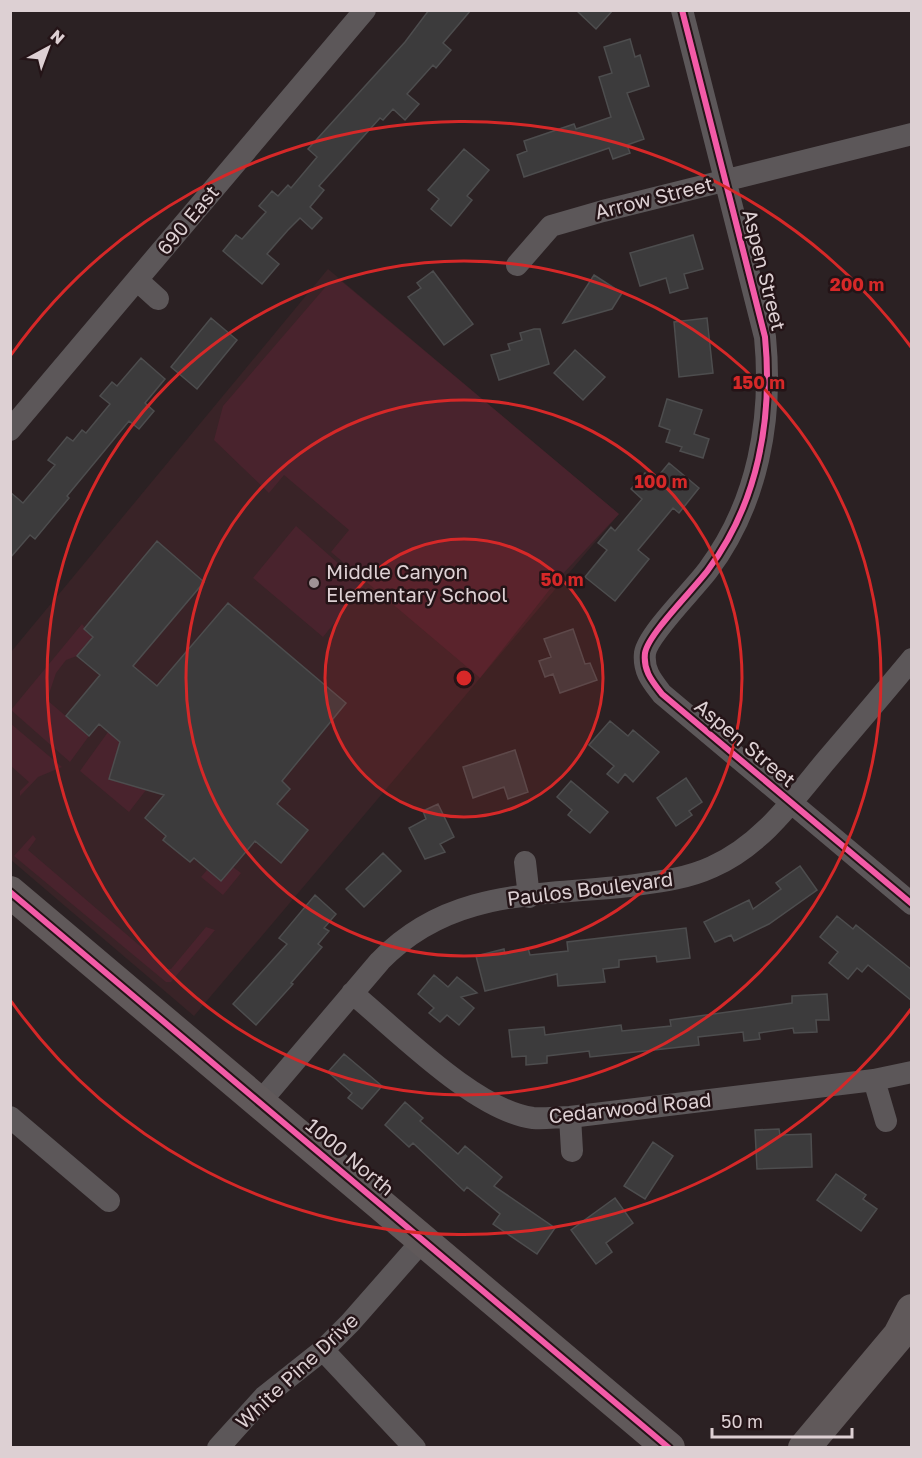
<svg xmlns="http://www.w3.org/2000/svg" width="922" height="1458" font-family="'Golos Text',sans-serif">
<style>
.built{fill:#392327}
.green{fill:#49232d}
.building{fill:#3c3b3c;stroke:#4d4d4e;stroke-width:1.5}
.lines{fill:none;stroke-linecap:round;stroke-linejoin:round}
.street{stroke:#5c5759;stroke-width:22}
.secondary{stroke:#60595a;stroke-width:32}
.cycleway-casing{stroke:#241417;stroke-width:10}
.cycleway{stroke:#f35aa7;stroke-width:6}
.ring{fill:none;stroke:#d62828;stroke-width:3}
.poi-dot{fill:#9f9395;stroke:#241417;stroke-width:2}
.labels{text-anchor:middle;stroke-width:5;stroke-linejoin:round;paint-order:stroke}
.street-label{font-size:20px;fill:#ddd0d3;stroke:#241417}
.poi-label{font-size:20px;fill:#ddd0d3;stroke:#241417;text-anchor:start}
.centre{fill:#d62828;stroke:#241417;stroke-width:3}
.ring-label{font-size:18px;text-anchor:middle;font-weight:bold;fill:#d62828;stroke:#241417;stroke-width:5;stroke-linejoin:round;paint-order:stroke}
</style>
<rect width="100%" height="100%" fill="#2b2123"/>
<!-- built -->
<path class="built" d="M 328,269 L 619,514 L 194,1016 L 11,860 L 11,652 Z"/>
<!-- green -->
<path class="green" d="M 340,280 L 619,514 L 558,579 L 480,678 L 331,552 L 349,530 L 284,475 L 269,493 L 214,440 L 223,406 L 328,284 Z
M 296,526 L 364,586 L 323,637 L 253,578 Z
M 82,624 L 93,637 L 77,656 L 66,660 L 56,673 L 47,700 L 89,736 L 70,762 L 11,710 Z
M 10,723 L 62,767 L 38,777 L 20,796 L 20,791 L 29,782 L 11,766 Z
M 108,732 L 120,742 L 109,779 L 146,790 L 129,812 L 80,771 Z
M 33,835 L 36,839 L 28,850 L 167,969 L 171,969 L 206,927 L 215,930 L 171,982 L 166,982 L 14,856 Z
M 233,867 L 241,873 L 223,895 L 201,877 L 207,870 L 221,881 Z"/>
<!-- building -->
<path class="building" d="M 429,10 L 471,10 L 443,43 L 451,50 L 436,68 L 433,65 L 407,94 L 419,104 L 405,120 L 393,109 L 383,120 L 380,118 L 319,186 L 324,190 L 310,207 L 322,218 L 312,229 L 300,218 L 288,230 L 267,254 L 279,264 L 262,284 L 223,251 L 236,235 L 242,239 L 266,212 L 259,206 L 272,191 L 278,196 L 288,185 L 291,188 L 317,157 L 308,149 L 405,42 Z
M 576,10 L 613,10 L 596,29 Z
M 630,39 L 635,57 L 640,55 L 649,86 L 627,93 L 644,139 L 627,145 L 630,153 L 613,159 L 609,148 L 524,177 L 517,155 L 527,151 L 524,141 L 574,124 L 576,129 L 611,117 L 599,77 L 612,73 L 604,47 Z
M 464,149 L 489,170 L 467,196 L 472,200 L 451,226 L 431,209 L 439,199 L 428,190 Z
M 693,235 L 703,269 L 684,274 L 688,288 L 670,293 L 666,278 L 640,286 L 630,253 Z
M 433,271 L 473,324 L 444,345 L 408,297 L 421,288 L 417,283 Z
M 594,275 L 622,293 L 612,309 L 563,323 Z
M 211,318 L 237,340 L 197,389 L 171,367 Z
M 707,318 L 713,373 L 679,377 L 674,322 Z
M 534,329 L 540,329 L 549,364 L 499,380 L 491,355 L 510,350 L 508,344 L 522,340 L 520,333 Z
M 575,350 L 605,377 L 583,400 L 554,373 Z
M 141,358 L 165,379 L 145,403 L 154,411 L 139,429 L 129,421 L 67,496 L 69,498 L 35,539 L 30,535 L 10,558 L 10,492 L 23,503 L 55,465 L 48,460 L 67,437 L 73,441 L 82,430 L 86,433 L 110,404 L 100,396 L 112,382 L 117,386 Z
M 667,399 L 702,410 L 694,434 L 709,439 L 703,458 L 680,451 L 682,447 L 666,442 L 670,430 L 659,426 Z
M 669,463 L 699,488 L 679,513 L 673,508 L 638,550 L 649,559 L 615,601 L 585,577 L 607,550 L 598,543 L 611,527 L 615,531 L 642,499 L 631,489 L 645,473 L 655,480 Z
M 157,541 L 204,582 L 133,666 L 157,686 L 228,603 L 346,703 L 282,781 L 290,789 L 277,804 L 308,830 L 281,863 L 255,841 L 221,881 L 194,858 L 190,862 L 163,840 L 166,836 L 145,818 L 164,795 L 109,779 L 120,742 L 99,724 L 89,736 L 66,716 L 100,675 L 77,656 L 93,637 L 84,629 Z
M 573,629 L 585,664 L 590,663 L 597,680 L 560,693 L 553,674 L 545,677 L 539,661 L 551,657 L 544,639 Z
M 610,721 L 628,736 L 633,730 L 659,752 L 633,782 L 625,774 L 618,783 L 607,774 L 614,766 L 589,745 Z
M 515,750 L 528,792 L 508,799 L 504,787 L 473,798 L 463,767 Z
M 686,778 L 702,802 L 689,811 L 692,815 L 676,826 L 657,798 Z
M 571,781 L 608,812 L 590,833 L 568,815 L 572,810 L 557,797 Z
M 438,804 L 454,837 L 440,844 L 445,852 L 425,859 L 409,828 L 426,819 L 423,811 Z
M 383,853 L 401,871 L 364,907 L 346,889 Z
M 800,866 L 817,890 L 769,924 L 734,941 L 731,935 L 715,942 L 704,922 L 749,900 L 753,909 L 781,889 L 776,883 Z
M 315,895 L 336,914 L 324,928 L 329,931 L 318,944 L 322,947 L 291,983 L 293,984 L 256,1025 L 233,1004 L 287,944 L 279,938 Z
M 837,916 L 853,929 L 856,925 L 912,970 L 912,1001 L 868,965 L 862,972 L 857,968 L 848,979 L 829,963 L 838,952 L 820,937 Z
M 686,928 L 690,958 L 657,962 L 656,956 L 619,960 L 619,967 L 603,969 L 605,982 L 558,986 L 557,974 L 485,991 L 476,956 L 504,949 L 505,954 L 528,948 L 530,955 L 568,951 L 567,942 Z
M 434,975 L 448,987 L 457,977 L 477,993 L 461,997 L 474,1008 L 459,1025 L 447,1015 L 440,1022 L 429,1013 L 434,1008 L 418,994 Z
M 827,994 L 829,1020 L 816,1020 L 817,1032 L 794,1033 L 793,1028 L 759,1033 L 760,1039 L 744,1041 L 743,1032 L 698,1037 L 699,1045 L 590,1057 L 589,1051 L 547,1056 L 547,1063 L 526,1065 L 526,1056 L 512,1057 L 509,1030 L 544,1027 L 545,1035 L 621,1025 L 622,1031 L 671,1026 L 670,1020 L 792,1003 L 792,996 Z
M 344,1054 L 382,1086 L 362,1109 L 348,1098 L 352,1093 L 328,1072 Z
M 405,1102 L 423,1118 L 420,1121 L 458,1154 L 465,1146 L 502,1177 L 494,1186 L 555,1228 L 537,1254 L 493,1224 L 500,1214 L 467,1187 L 464,1191 L 413,1143 L 409,1147 L 385,1125 Z
M 779,1129 L 780,1135 L 811,1134 L 812,1167 L 757,1169 L 755,1130 Z
M 653,1142 L 673,1156 L 645,1199 L 624,1186 Z
M 836,1174 L 866,1195 L 863,1199 L 877,1209 L 861,1231 L 817,1200 Z
M 615,1198 L 633,1223 L 606,1243 L 612,1252 L 596,1264 L 571,1230 Z"/>
<g class="lines">
<!-- street -->
<path class="street" d="M 682,10 L 765,337 C 773,419 758,503 708,570 C 694,589 648,634 645,653 C 643,671 652,681 662,694 L 912,904
M 517,265 L 551,226 L 603,211 L 912,134
M 137,280 L 158,299
M 10,430 L 365,10
M 525,862 L 529,897
M 352,993 C 397,1030 476,1111 533,1118 C 544,1119 558,1117 570,1117 L 874,1080 L 912,1072
M 874,1080 L 886,1121
M 260,1102 L 380,961 C 449,889 536,896 629,886 C 657,882 686,879 712,867 C 760,846 791,803 824,763 C 853,729 883,694 912,659
M 10,1117 L 109,1201
M 570,1117 L 572,1151
M 323,1350 L 415,1448
M 218,1448 L 265,1396 L 323,1350 L 350,1323 L 423,1240"/>
<!-- secondary -->
<path class="secondary" d="M 10,892 L 669,1448
M 804,1448 L 899,1335 L 912,1310"/>
<!-- cycleway casing -->
<g class="cycleway-casing">
<path id="cycleway" d="M 682,10 L 765,337 C 773,419 758,503 708,570 C 694,589 648,634 645,653 C 643,671 652,681 662,694 L 912,904
M 10,892 L 669,1448"/>
</g>
<!-- cycleway -->
<use href="#cycleway" class="cycleway"/>
</g>
<!-- distance rings -->
<circle cx="464" cy="678" r="139" fill="#d62828" fill-opacity=".12"/>
<g class="ring">
<circle cx="464" cy="678" r="139"/>
<circle cx="464" cy="678" r="278"/>
<circle cx="464" cy="678" r="417"/>
<path d="M911 1009A556 556 0 0 1 11 1001M11 355A556 556 0 0 1 911 347"/>
</g>
<!-- markers -->
<circle class="poi-dot" cx="314" cy="583" r="6"/>
<g class="labels">
<!-- street labels -->
<g class="street-label">
<text transform="translate(654 198) rotate(-14)" y="7">Arrow Street</text>
<text transform="translate(188 220) rotate(-50)" y="7">690 East</text>
<text transform="translate(764 270) rotate(76)" y="7">Aspen Street</text>
<text transform="translate(745 743) rotate(40)" y="7">Aspen Street</text>
<text transform="translate(590 889) rotate(-7)" y="7">Paulos Boulevard</text>
<text transform="translate(630 1108) rotate(-6)" y="7">Cedarwood Road</text>
<text transform="translate(350 1157) rotate(40)" y="7">1000 North</text>
<text transform="translate(297 1371) rotate(-43)" y="7">White Pine Drive</text>
</g>
<!-- poi labels -->
<g class="poi-label">
<text x="326" y="579">Middle Canyon<tspan x="326" dy="23">Elementary School</tspan></text>
</g>
</g>
<circle cx="464" cy="678" r="9" class="centre"/>
<g class="ring-label">
<text x="857" y="291">200 m</text>
<text x="759" y="389">150 m</text>
<text x="661" y="488">100 m</text>
<text x="562" y="586">50 m</text>
</g>
<!-- border -->
<rect width="922" height="1458" fill="none" stroke="#ddd0d3" stroke-width="24"/>
<!-- north arrow -->
<g transform="translate(48 48) rotate(41)" stroke="#241417" stroke-width="4.5" paint-order="stroke">
<path d="M0-4.5L10 22L0 15L-10 22Z" fill="#ddd0d3"/>
<text y="-9" font-size="16" font-weight="bold" text-anchor="middle" fill="#ddd0d3">N</text>
</g>
<!-- scale -->
<path d="M712 1428v9h140v-9" fill="none" stroke="#ddd0d3" stroke-width="3"/>
<text x="721" y="1428" font-size="18" fill="#ddd0d3" stroke="#241417" stroke-width="4.5" paint-order="stroke">50 m</text>
</svg>
